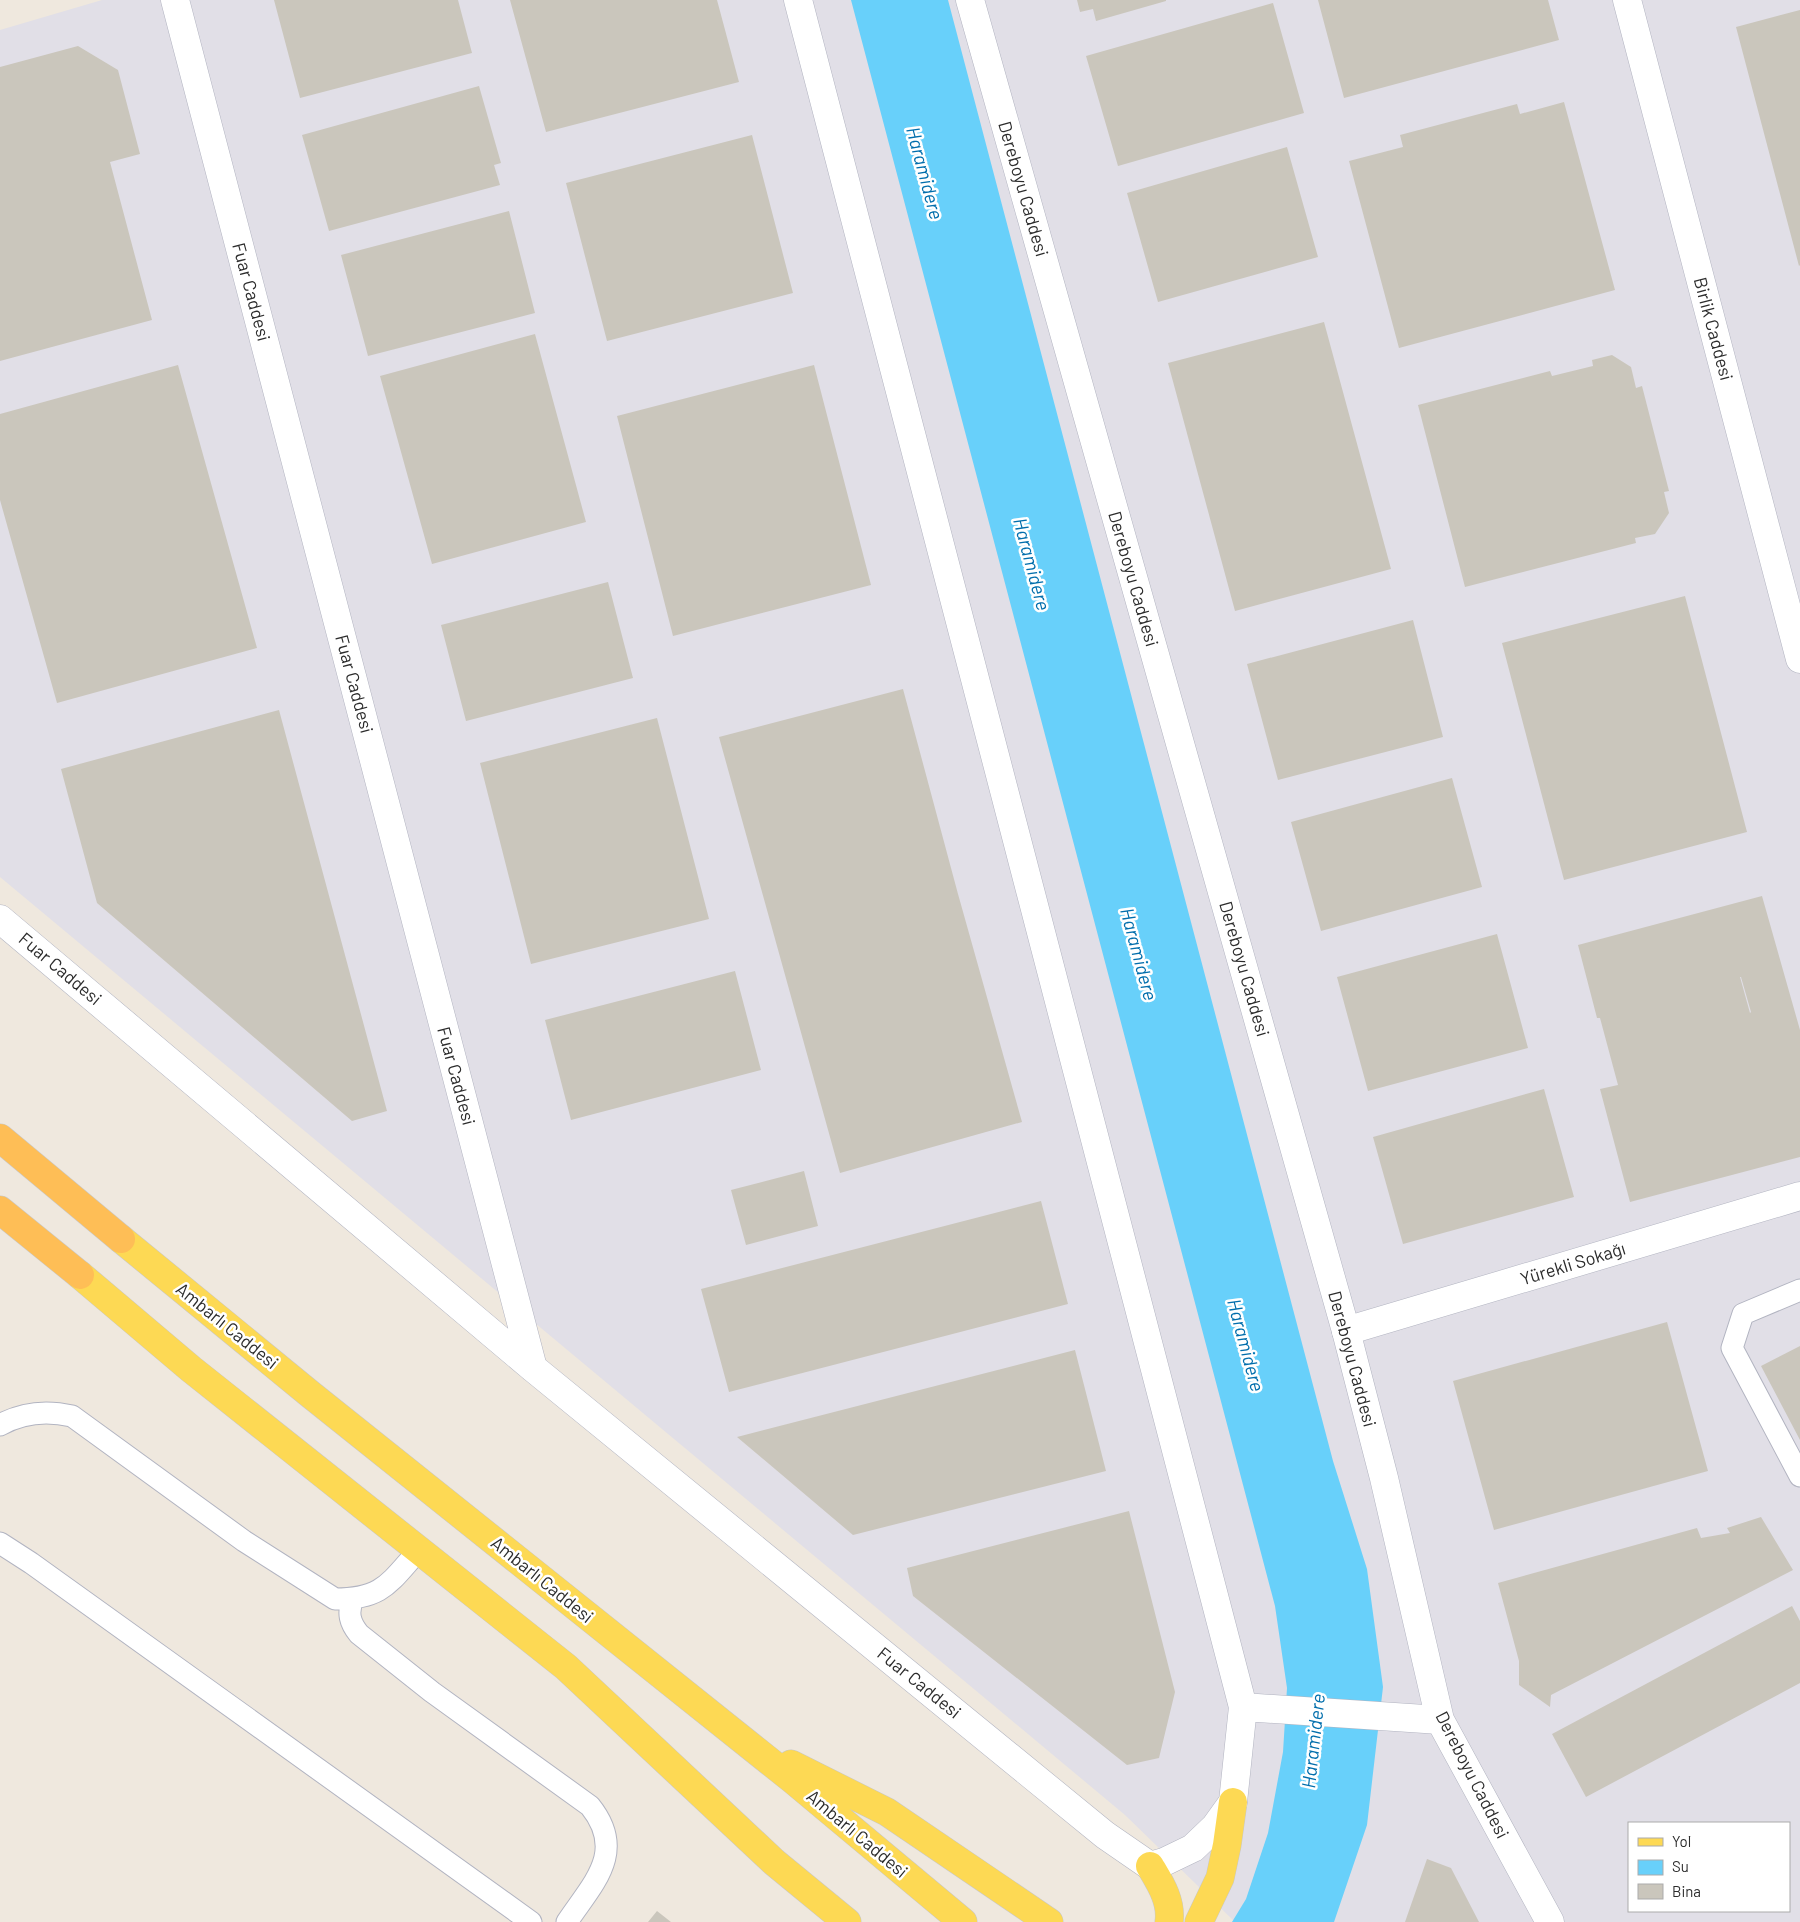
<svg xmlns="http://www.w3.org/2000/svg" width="1800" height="1922" font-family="Barlow,sans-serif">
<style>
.industrial{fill:#e1dfe7;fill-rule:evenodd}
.water{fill:#68d0fa}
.building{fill:#cac6bc;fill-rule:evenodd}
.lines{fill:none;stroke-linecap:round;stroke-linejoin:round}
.service-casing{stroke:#b2b4c1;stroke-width:23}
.minor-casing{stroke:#b2b4c1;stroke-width:29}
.tertiary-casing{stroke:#b2b4c1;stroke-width:29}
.primary-casing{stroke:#c8c8c8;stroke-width:29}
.trunk-casing{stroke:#c8c8c8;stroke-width:29}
.service{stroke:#fff;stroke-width:21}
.minor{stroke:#fff;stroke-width:28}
.tertiary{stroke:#fff;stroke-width:28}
.primary{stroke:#fdd954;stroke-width:28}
.trunk{stroke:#febe56;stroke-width:28}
.labels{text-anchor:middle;stroke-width:5;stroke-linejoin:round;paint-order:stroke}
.street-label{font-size:18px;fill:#2c2c2c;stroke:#fff}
.water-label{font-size:19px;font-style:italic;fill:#016eac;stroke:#fff}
</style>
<rect width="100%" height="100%" fill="#efe8de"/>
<!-- industrial -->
<path class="industrial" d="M 102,0 L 1800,0 L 1800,1922 L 1235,1922 L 1125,1815 L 0,877 L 0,30 ZM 1629,1823 L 1789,1823 L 1789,1911 L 1629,1911 Z"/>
<!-- water -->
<path class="water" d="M 851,0 L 948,0 L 1333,1461 L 1367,1569 L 1383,1687 L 1367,1825 L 1334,1922 L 1232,1922 L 1246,1899 L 1268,1833 L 1283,1752 L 1287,1688 L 1275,1606 Z"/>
<!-- building -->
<path class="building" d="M 274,0 L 458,0 L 472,53 L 300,98 Z
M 510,0 L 717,0 L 739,82 L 546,132 Z
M 1077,0 L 1166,0 L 1166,1 L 1096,21 L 1093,9 L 1080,12 Z
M 1318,0 L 1548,0 L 1559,40 L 1344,98 Z
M 1273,3 L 1304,113 L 1118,166 L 1086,56 Z
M 1800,10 L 1800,265 L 1799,266 L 1736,27 Z
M 78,46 L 118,70 L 140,154 L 110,162 L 152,320 L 0,361 L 0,67 Z
M 479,86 L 501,163 L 494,165 L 500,185 L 329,231 L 302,135 Z
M 1564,102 L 1615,290 L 1399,348 L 1349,161 L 1403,147 L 1400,135 L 1517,104 L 1520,114 Z
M 752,135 L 793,293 L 607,341 L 566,183 Z
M 1287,147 L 1318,257 L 1158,302 L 1127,193 Z
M 509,211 L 535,313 L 368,356 L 341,255 Z
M 1324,322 L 1391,569 L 1235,611 L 1168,363 Z
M 535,334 L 586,522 L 432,564 L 380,376 Z
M 1612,355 L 1631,367 L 1636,388 L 1642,386 L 1669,491 L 1664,492 L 1669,513 L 1655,534 L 1635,538 L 1636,543 L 1465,587 L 1418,405 L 1550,371 L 1552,376 L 1593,366 L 1592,360 Z
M 178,365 L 257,648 L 57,703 L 0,500 L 0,414 Z
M 814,365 L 871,585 L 673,636 L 617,416 Z
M 608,582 L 633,678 L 466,721 L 441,625 Z
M 1685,596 L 1747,832 L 1564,880 L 1502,643 Z
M 1413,620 L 1443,737 L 1278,780 L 1247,664 Z
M 903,689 L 958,894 L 1022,1122 L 840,1173 L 719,737 Z
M 279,710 L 387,1111 L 352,1121 L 97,903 L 61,769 Z
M 657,718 L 709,919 L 531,964 L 480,763 Z
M 1452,778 L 1482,887 L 1321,931 L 1291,822 Z
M 1762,896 L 1800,1030 L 1800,1157 L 1630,1202 L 1600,1089 L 1618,1085 L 1600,1018 L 1597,1018 L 1578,945 ZM 1740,977 L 1741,977 L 1751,1012 L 1750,1013 Z
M 1497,934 L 1528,1048 L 1368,1091 L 1337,977 Z
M 735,971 L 761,1070 L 571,1120 L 545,1020 Z
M 1544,1089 L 1574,1197 L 1403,1244 L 1373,1137 Z
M 804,1171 L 818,1226 L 746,1245 L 731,1190 Z
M 1041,1201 L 1068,1304 L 729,1392 L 701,1289 Z
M 1667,1322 L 1708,1471 L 1494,1530 L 1453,1381 Z
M 1800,1346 L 1800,1440 L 1761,1366 Z
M 1075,1350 L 1106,1471 L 853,1535 L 737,1437 Z
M 1129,1511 L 1175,1692 L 1159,1758 L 1127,1765 L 913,1596 L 907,1568 Z
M 1761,1517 L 1793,1570 L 1551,1695 L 1550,1707 L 1519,1685 L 1519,1661 L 1498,1583 L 1697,1528 L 1701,1538 L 1730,1533 L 1727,1528 Z
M 1792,1606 L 1800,1621 L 1800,1683 L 1586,1797 L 1552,1734 Z
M 1427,1859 L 1451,1868 L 1479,1922 L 1405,1922 Z
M 657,1911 L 671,1922 L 648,1922 Z"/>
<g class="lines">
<!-- service casing -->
<g class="service-casing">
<path id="service" d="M 1800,1290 L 1743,1314 L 1732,1348 L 1800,1476
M 0,1425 C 23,1412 46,1410 72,1416 L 244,1541 L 335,1599 C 383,1599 389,1583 419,1550
M 0,1543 L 31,1563 L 531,1922
M 353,1599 C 347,1613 350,1623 359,1634 L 432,1692 L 590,1806 C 627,1852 593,1883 567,1922"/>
</g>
<!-- minor casing -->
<g class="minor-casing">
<path id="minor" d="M 175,0 L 533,1368
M 0,919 L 533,1368 L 1105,1835 L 1150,1866
M 1346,1331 L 1800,1196"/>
</g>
<!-- tertiary casing -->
<g class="tertiary-casing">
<path id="tertiary" d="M 798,0 L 1243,1707 L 1233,1802 L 1215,1827 L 1193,1848 L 1164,1862 L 1150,1866
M 970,0 L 1346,1331 L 1384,1478 L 1440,1720 L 1550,1922
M 1627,0 L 1800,659
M 1243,1707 L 1440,1720"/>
</g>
<!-- primary casing -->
<g class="primary-casing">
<path id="primary" d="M 121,1239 L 310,1394 L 793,1780 L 963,1922
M 80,1275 L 191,1369 L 566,1667 L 774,1862 L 847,1922
M 791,1764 L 887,1812 L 1049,1922
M 1150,1866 C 1160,1883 1172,1901 1169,1922
M 1199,1922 L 1220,1878 L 1227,1845 L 1233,1802"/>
</g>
<!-- trunk casing -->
<g class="trunk-casing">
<path id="trunk" d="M 0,1138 L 121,1239
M 0,1210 L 80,1275"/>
</g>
<!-- service -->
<use href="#service" class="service"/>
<!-- minor -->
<use href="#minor" class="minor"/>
<!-- tertiary -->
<use href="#tertiary" class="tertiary"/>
<!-- primary -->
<use href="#primary" class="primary"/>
<!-- trunk -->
<use href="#trunk" class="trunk"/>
</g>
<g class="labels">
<!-- street labels -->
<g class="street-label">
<text transform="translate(1023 189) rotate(74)" y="6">Dereboyu Caddesi</text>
<text transform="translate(251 292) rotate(75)" y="6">Fuar Caddesi</text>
<text transform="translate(1713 329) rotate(75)" y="6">Birlik Caddesi</text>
<text transform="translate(1133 579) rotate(74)" y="6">Dereboyu Caddesi</text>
<text transform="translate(354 684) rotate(75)" y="6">Fuar Caddesi</text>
<text transform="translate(60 969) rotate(40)" y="6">Fuar Caddesi</text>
<text transform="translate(1244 969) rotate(74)" y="6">Dereboyu Caddesi</text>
<text transform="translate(456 1076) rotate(75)" y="6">Fuar Caddesi</text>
<text transform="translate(1573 1264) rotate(-17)" y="6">Yürekli Sokağı</text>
<text transform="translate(227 1326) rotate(39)" y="6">Ambarlı Caddesi</text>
<text transform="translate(1352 1359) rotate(75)" y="6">Dereboyu Caddesi</text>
<text transform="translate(542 1580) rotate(39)" y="6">Ambarlı Caddesi</text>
<text transform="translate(919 1683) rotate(39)" y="6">Fuar Caddesi</text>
<text transform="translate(1472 1775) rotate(63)" y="6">Dereboyu Caddesi</text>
<text transform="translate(857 1834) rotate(40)" y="6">Ambarlı Caddesi</text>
</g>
<!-- water labels -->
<g class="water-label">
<text transform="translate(925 173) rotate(75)" y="7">Haramidere</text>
<text transform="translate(1032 564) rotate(75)" y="7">Haramidere</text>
<text transform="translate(1139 954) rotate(75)" y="7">Haramidere</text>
<text transform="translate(1246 1345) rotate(75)" y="7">Haramidere</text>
<text transform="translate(1313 1741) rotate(-84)" y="7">Haramidere</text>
</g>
</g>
<!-- legend -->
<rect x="1628" y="1822" width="162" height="90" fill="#ffffff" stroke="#ababab"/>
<rect x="1638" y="1838" width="25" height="8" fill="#fdd954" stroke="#ababab"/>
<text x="1672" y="1847" font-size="15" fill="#2c2c2c">Yol</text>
<rect x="1638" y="1860" width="25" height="15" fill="#68d0fa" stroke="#ababab"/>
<text x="1672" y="1872" font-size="15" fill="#2c2c2c">Su</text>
<rect x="1638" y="1884" width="25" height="15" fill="#cac6bc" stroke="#ababab"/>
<text x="1672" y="1897" font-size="15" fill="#2c2c2c">Bina</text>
</svg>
